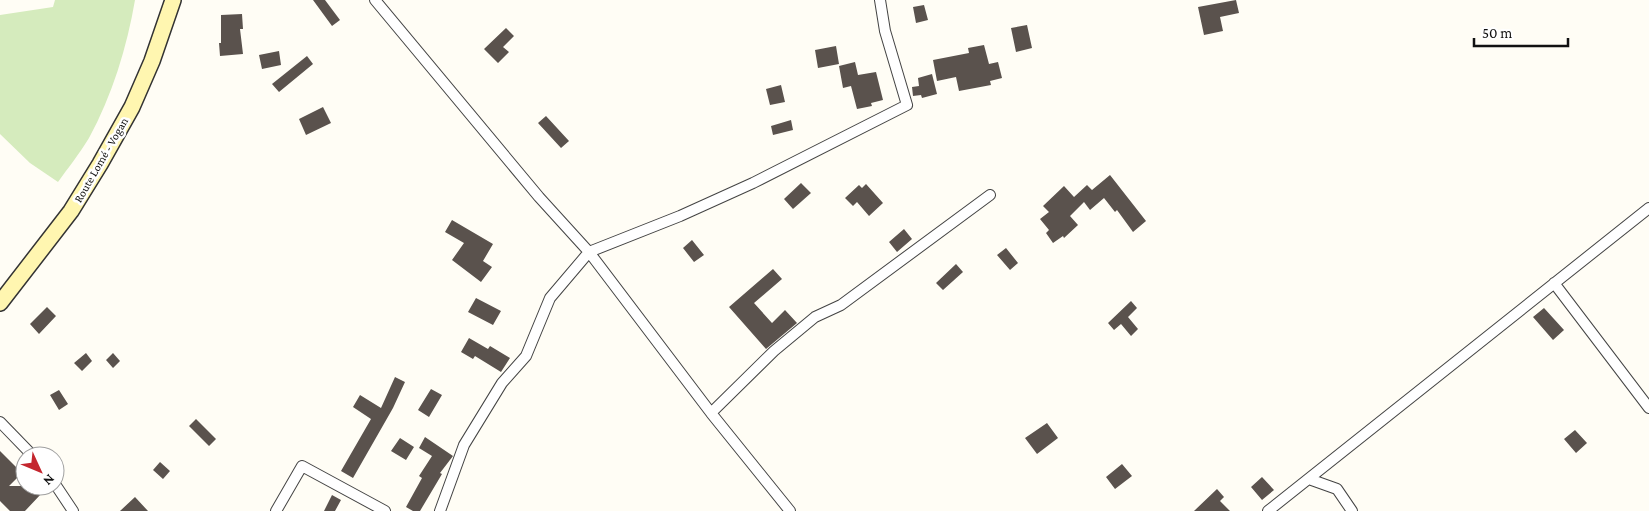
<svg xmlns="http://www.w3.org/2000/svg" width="1649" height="511" font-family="'Crimson Pro',serif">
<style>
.green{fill:#d5ebbd}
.building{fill:#5a524d}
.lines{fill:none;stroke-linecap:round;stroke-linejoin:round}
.street-casing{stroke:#444;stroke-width:12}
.secondary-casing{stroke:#333;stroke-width:18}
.street{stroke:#fff;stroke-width:10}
.secondary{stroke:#fff6b0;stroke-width:15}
.labels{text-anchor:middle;stroke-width:5;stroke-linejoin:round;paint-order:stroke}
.street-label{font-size:12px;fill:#111;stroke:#fff}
</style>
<rect width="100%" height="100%" fill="#fffdf5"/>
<!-- green -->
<path class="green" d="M 55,0 L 135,0 C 127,47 112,96 89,138 C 80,153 68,168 58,182 L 30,163 L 0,134 L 0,15 L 53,7 Z"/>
<!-- building -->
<path class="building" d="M 313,0 L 325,0 L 340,20 L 332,26 Z
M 1236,0 L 1239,13 L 1220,17 L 1223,31 L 1204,35 L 1198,7 Z
M 924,5 L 928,20 L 916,23 L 913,7 Z
M 242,14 L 243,29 L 240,29 L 243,54 L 220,56 L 219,43 L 221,43 L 221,15 Z
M 1027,25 L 1032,48 L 1016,52 L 1011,28 Z
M 506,28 L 514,36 L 503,47 L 509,52 L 498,63 L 484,49 Z
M 984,45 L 989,64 L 998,62 L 1002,78 L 990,81 L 991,85 L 959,91 L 956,77 L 937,81 L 933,60 L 969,53 L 968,48 Z
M 836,46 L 839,64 L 818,68 L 815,50 Z
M 279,51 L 281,65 L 262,69 L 259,55 Z
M 307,56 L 313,64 L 279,92 L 272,84 Z
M 855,62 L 858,75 L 876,72 L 883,100 L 871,103 L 872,106 L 857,109 L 851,86 L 843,88 L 839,66 Z
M 932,74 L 937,94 L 922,98 L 921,95 L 913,96 L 912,87 L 919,86 L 918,78 Z
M 781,85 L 785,102 L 770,105 L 766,89 Z
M 323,107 L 331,123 L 306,135 L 299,119 Z
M 546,116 L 569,141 L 561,148 L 538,123 Z
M 791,120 L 793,130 L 773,135 L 771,126 Z
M 1110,175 L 1146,221 L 1133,232 L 1117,210 L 1115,212 L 1104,198 L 1090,210 L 1084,202 L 1070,216 L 1078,225 L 1064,238 L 1063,236 L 1053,243 L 1046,233 L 1049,230 L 1040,219 L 1049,212 L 1043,206 L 1064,186 L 1074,197 L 1087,185 L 1092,190 Z
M 801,183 L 811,193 L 793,209 L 784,199 Z
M 866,184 L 883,203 L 869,216 L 857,202 L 853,206 L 845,198 L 859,185 L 862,188 Z
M 452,220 L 493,244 L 483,261 L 492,267 L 481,282 L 452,260 L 464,243 L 445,232 Z
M 904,229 L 912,239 L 897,252 L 889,242 Z
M 692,240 L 704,255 L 694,262 L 683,248 Z
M 1006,248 L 1018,263 L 1010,270 L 997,255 Z
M 956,264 L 963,272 L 943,290 L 936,283 Z
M 773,269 L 782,279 L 754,303 L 772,323 L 785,310 L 797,323 L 766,349 L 729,307 Z
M 476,298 L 501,311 L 493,325 L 468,312 Z
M 1131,301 L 1137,308 L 1128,317 L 1138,329 L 1131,336 L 1121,324 L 1114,330 L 1108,323 Z
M 47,307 L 56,316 L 39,334 L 30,324 Z
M 1544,308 L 1564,330 L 1553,340 L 1533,317 Z
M 469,338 L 488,349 L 490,346 L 510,358 L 501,372 L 475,356 L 473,359 L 461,352 Z
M 86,353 L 92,361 L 82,371 L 74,363 Z
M 113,353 L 120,361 L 113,368 L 106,360 Z
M 395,377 L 405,382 L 393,408 L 353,478 L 341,471 L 371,419 L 353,407 L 360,395 L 381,408 Z
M 431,389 L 442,395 L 429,417 L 418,410 Z
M 59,390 L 68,404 L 59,410 L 50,395 Z
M 196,419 L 216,439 L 209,446 L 189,426 Z
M 1047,423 L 1058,438 L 1037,454 L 1025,438 Z
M 1575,430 L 1587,443 L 1576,453 L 1564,439 Z
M 425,437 L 453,456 L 440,473 L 442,474 L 420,511 L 413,511 L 406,507 L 422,478 L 419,476 L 432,456 L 419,448 Z
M 400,438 L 414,447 L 406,460 L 391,451 Z
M 0,451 L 22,473 L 9,486 L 33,486 L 41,494 L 25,511 L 10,511 L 0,501 Z
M 160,462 L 170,471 L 163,479 L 153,470 Z
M 1122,464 L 1132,476 L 1115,489 L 1106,477 Z
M 1262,477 L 1274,490 L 1262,500 L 1251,487 Z
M 1217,489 L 1224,497 L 1220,501 L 1230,511 L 1194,511 Z
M 332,495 L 341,500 L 335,511 L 324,511 Z
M 135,497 L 148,511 L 120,511 Z"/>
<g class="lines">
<!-- street casing -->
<g class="street-casing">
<path id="street" d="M 375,0 L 539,197 L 589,252 L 711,413 L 790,511
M 1554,283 L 1649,408
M 711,413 L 774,351 L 815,317 L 841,305 L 990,195
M 0,422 L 33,456
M 1309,479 L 1337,489 L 1352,511
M 55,484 L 73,511
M 276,511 L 302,466 L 385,511
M 440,511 L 464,445 L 502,383 L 526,356 L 550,298 L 589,252 L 680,216 L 753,183 L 907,105 L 885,31 L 880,0
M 1268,511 L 1649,208"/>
</g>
<!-- secondary casing -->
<g class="secondary-casing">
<path id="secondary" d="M 0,303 L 71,211 L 100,164 L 132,107 L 152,61 L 173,0"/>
</g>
<!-- street -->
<use href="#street" class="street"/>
<!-- secondary -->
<use href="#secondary" class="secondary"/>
</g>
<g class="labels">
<!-- street labels -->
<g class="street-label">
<text transform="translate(101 160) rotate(-60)" y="4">Route Lomé - Vogan</text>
</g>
</g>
<!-- north arrow -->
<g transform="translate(40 471) rotate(134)"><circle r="24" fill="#ffffff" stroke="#a0a0a0"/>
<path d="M0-4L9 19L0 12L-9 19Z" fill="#c4262e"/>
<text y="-8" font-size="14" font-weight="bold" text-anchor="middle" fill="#111111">N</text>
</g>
<!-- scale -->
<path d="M1474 38v8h94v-8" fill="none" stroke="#111111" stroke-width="2.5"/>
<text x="1482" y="38" font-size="15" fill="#111111" stroke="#ffffff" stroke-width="4" paint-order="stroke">50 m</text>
</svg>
